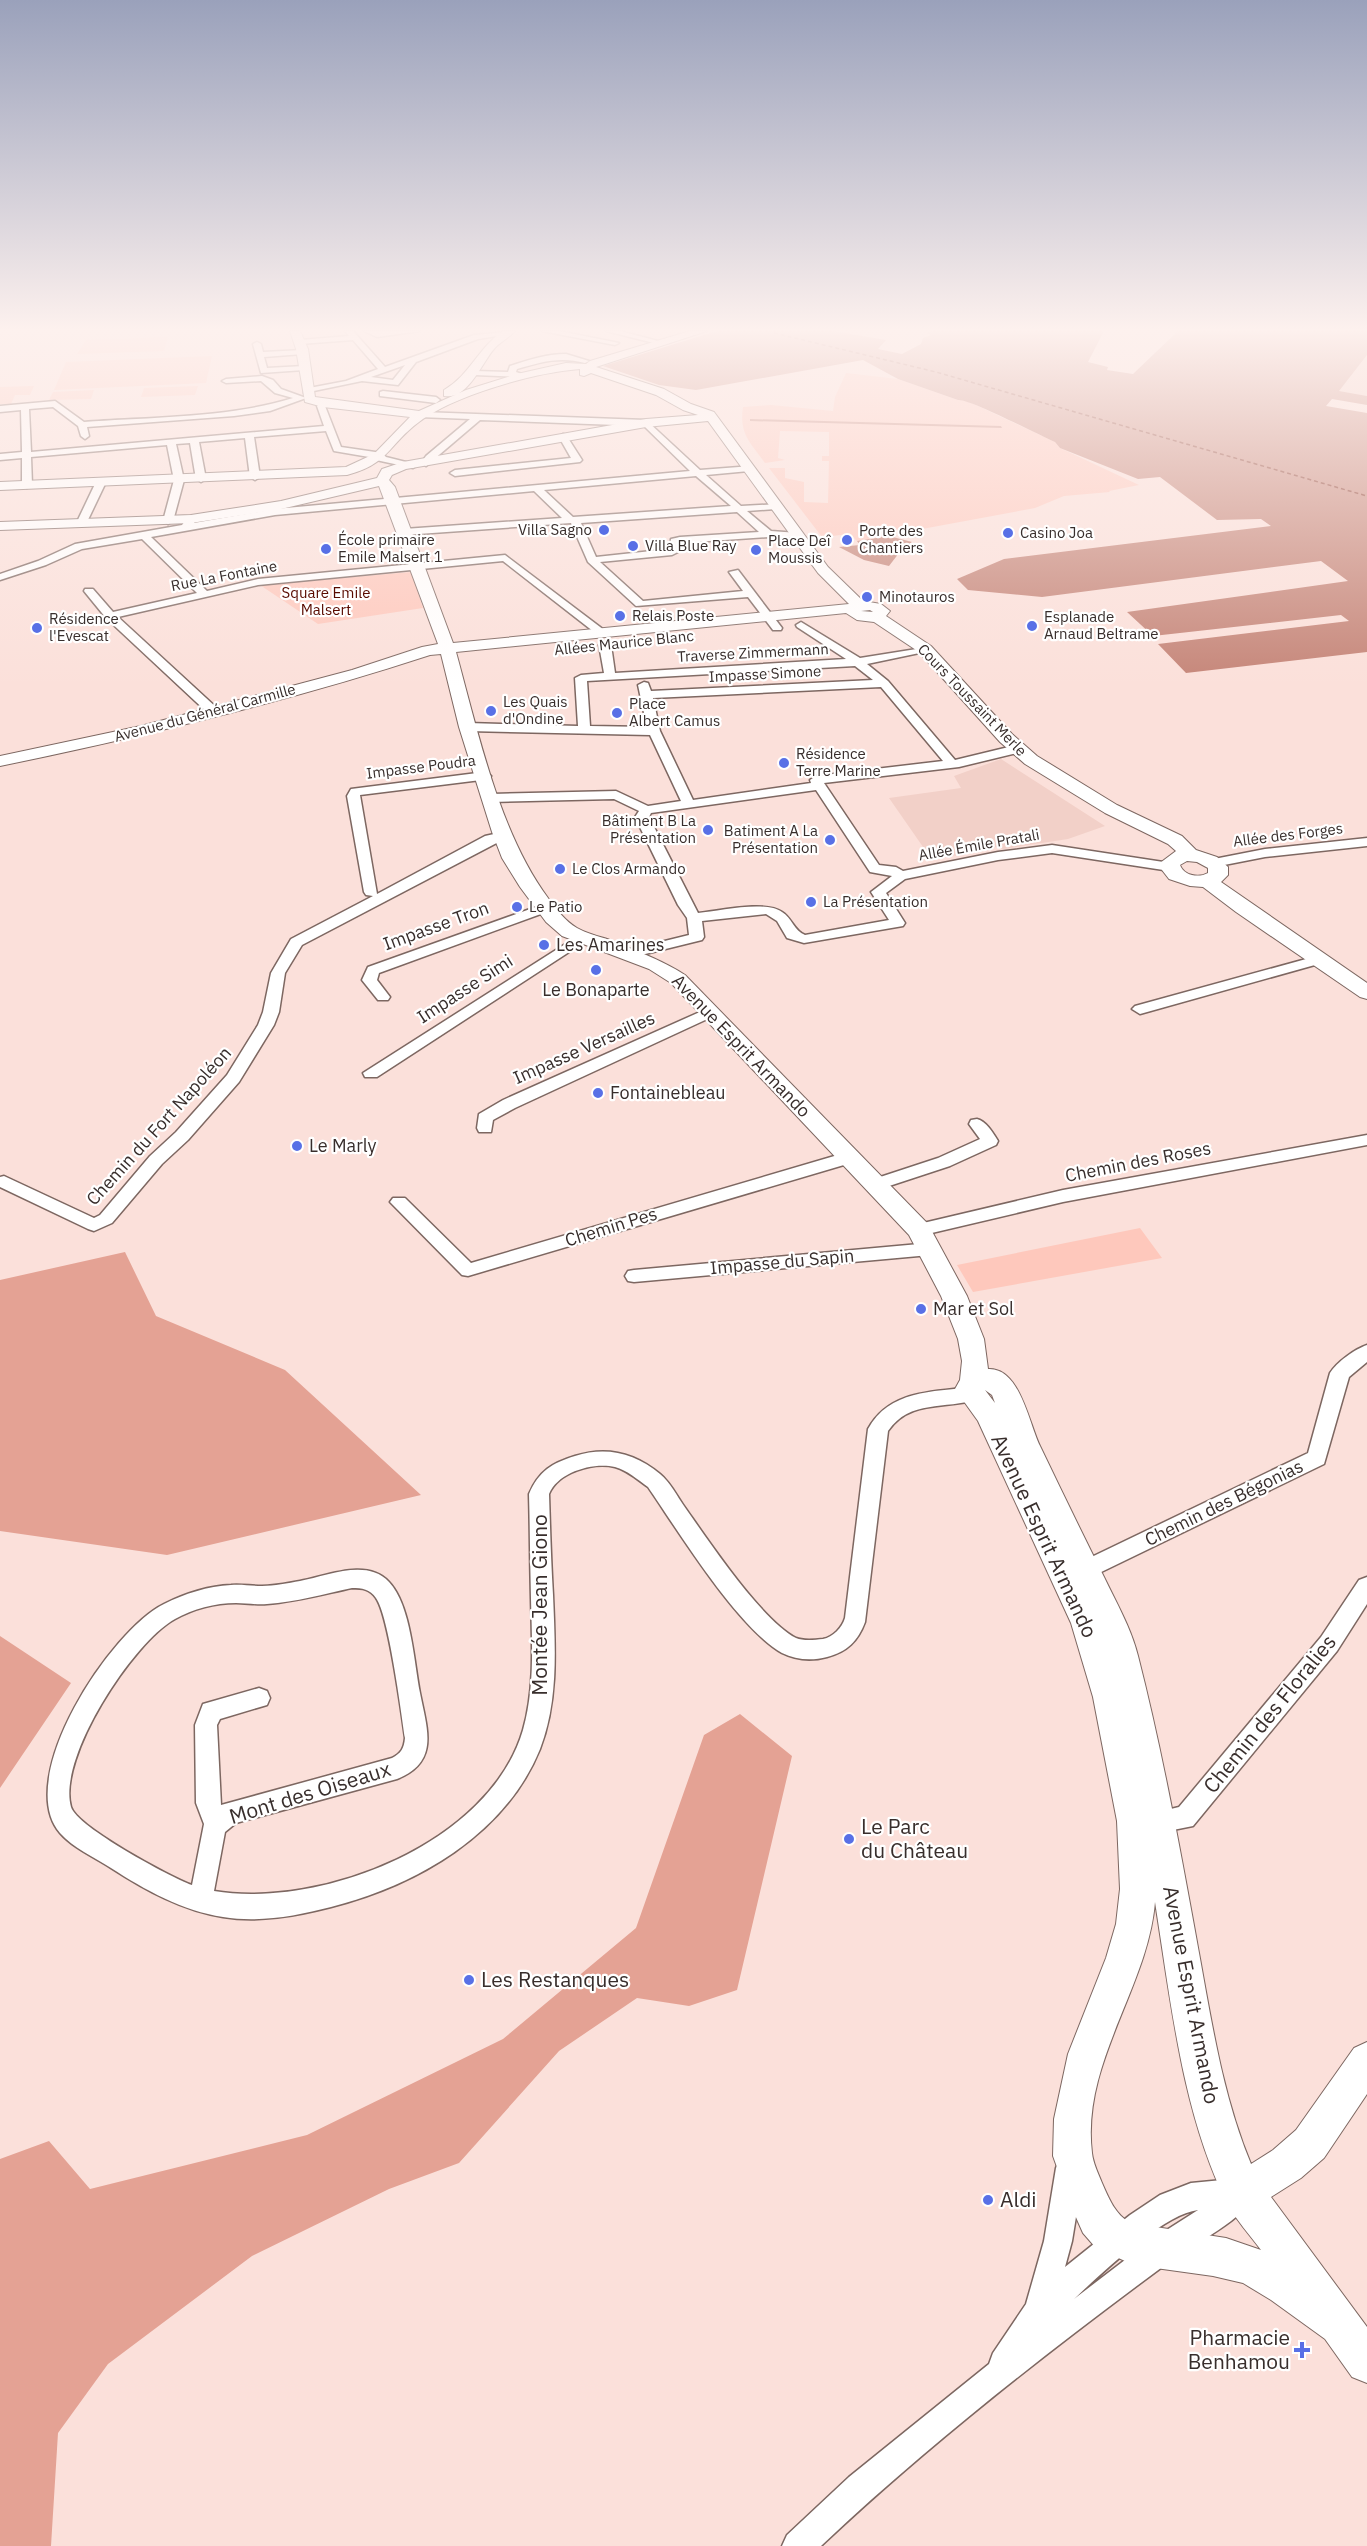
<svg xmlns="http://www.w3.org/2000/svg" width="1367" height="2546" font-family="'IBM Plex Sans',sans-serif">
<style>
.built{fill:#f2d0c8}
.green{fill:#fec8bc}
.forest{fill:#e4a294}
.water{fill:#c58578}
.lines{fill:none;stroke-linecap:round;stroke-linejoin:round}
.ferry{stroke:#873829;stroke-width:1.5;stroke-dasharray:4 3;stroke-linecap:butt}
.street-casing{stroke:#7d6761;stroke-width:3}
.secondary-casing{stroke:#7d6761;stroke-width:2}
.street{fill:#fff;fill-rule:evenodd}
.secondary{fill:#fff;fill-rule:evenodd}
.poi-dot{fill:#5870e6;stroke:#fff;stroke-width:2}
.labels{text-anchor:middle;stroke-width:4.5;stroke-linejoin:round;paint-order:stroke}
.far-poi-label{font-size:15px;fill:#382e2c;stroke:#fff;text-anchor:start}
.far-street-label{font-size:15px;fill:#382e2c;stroke:#fff}
.far-park-label{font-size:15px;fill:#590b00;stroke:#fff}
.street-label{font-size:18px;fill:#382e2c;stroke:#fff}
.poi-label{font-size:18px;fill:#382e2c;stroke:#fff;text-anchor:start}
.near-street-label{font-size:21px;fill:#382e2c;stroke:#fff}
.near-poi-label{font-size:21px;fill:#382e2c;stroke:#fff;text-anchor:start}
</style>
<rect width="100%" height="100%" fill="#fbe0da"/>
<!-- built -->
<path class="built" d="M 1367,355 L 1367,396 L 1338,391 Z
M 1001,759 L 1105,826 L 1068,839 L 1003,849 L 998,847 L 986,848 L 972,850 L 965,855 L 930,857 L 889,798 L 961,788 L 954,776 Z"/>
<!-- green -->
<path class="green" d="M 168,337 L 164,351 L 77,354 L 86,340 Z
M 212,356 L 206,383 L 54,390 L 66,362 Z
M 846,373 L 898,379 L 958,400 L 963,399 L 1055,442 L 1060,448 L 1139,485 L 1109,491 L 1110,492 L 1064,496 L 1035,508 L 857,541 L 850,534 L 822,537 L 769,468 L 785,468 L 785,478 L 804,482 L 804,502 L 828,503 L 829,461 L 822,461 L 822,456 L 829,456 L 829,432 L 780,431 L 778,458 L 785,460 L 765,463 C 750,442 739,434 743,407 L 771,405 L 833,411 L 835,397 Z
M 34,386 L 30,395 L 15,395 L 11,404 L 0,404 L 0,387 Z
M 198,386 L 195,395 L 141,397 L 144,388 Z
M 94,390 L 91,399 L 49,400 L 53,392 Z
M 411,572 L 423,608 L 318,624 L 260,585 Z
M 1140,1228 L 1162,1258 L 973,1292 L 957,1265 Z"/>
<!-- forest -->
<path class="forest" d="M 125,1252 L 156,1316 L 285,1370 L 421,1495 L 167,1555 L 0,1531 L 0,1280 Z
M 0,1636 L 71,1683 L 0,1788 Z
M 740,1714 L 792,1756 L 737,1990 L 689,2006 L 637,1998 L 559,2051 L 459,2163 L 389,2189 L 252,2256 L 108,2364 L 58,2433 L 51,2546 L 0,2546 L 0,2159 L 49,2141 L 90,2189 L 307,2135 L 503,2039 L 636,1928 L 704,1735 Z"/>
<!-- water -->
<path class="water" d="M 717,331 L 833,331 L 886,340 L 878,349 L 902,354 L 921,344 L 923,338 L 931,335 L 927,333 L 931,331 L 1104,331 L 1088,362 L 1108,367 L 1107,370 L 1133,374 L 1178,331 L 1367,331 L 1367,355 L 1339,391 L 1367,396 L 1367,405 L 1332,399 L 1326,406 L 1367,413 L 1367,652 L 1186,673 L 1158,644 L 1349,621 L 1341,615 L 1153,636 L 1127,612 L 1348,581 L 1321,561 L 1042,597 L 968,590 L 957,579 L 1004,559 L 1271,526 L 1261,519 L 1217,520 L 1160,477 L 1138,479 L 1060,448 L 1055,442 C 1039,435 968,398 958,400 L 898,379 L 863,360 L 696,390 L 659,385 L 603,366 Z
M 750,419 L 1001,426 L 1002,428 L 750,421 Z
M 889,536 L 912,542 L 899,553 L 889,566 L 864,560 L 839,547 L 860,545 L 857,541 Z"/>
<g class="lines">
<!-- ferry -->
<path class="ferry" d="M 774,333 L 936,372 L 1367,496"/>
<!-- street casing -->
<g class="street-casing">
<path id="street" d="M 345,331 L 353,331 L 385,367 L 474,335 L 506,332 L 510,334 L 478,339 L 416,362 L 398,385 L 362,381 L 304,393 L 304,389 L 346,381 L 378,369 L 353,340 L 300,344 L 296,342 L 300,340 L 349,336 ZM 405,365 L 393,380 L 371,377 Z
M 364,331 L 420,331 L 377,337 Z
M 542,331 L 559,331 L 619,343 L 615,345 Z
M 606,331 L 620,331 L 658,341 L 654,343 Z
M 257,342 L 261,344 L 263,352 L 303,350 L 307,352 L 303,354 L 264,357 L 267,368 L 304,366 L 308,368 L 304,370 L 261,373 L 253,344 Z
M 566,354 L 589,361 L 585,363 C 560,356 541,362 517,369 L 516,372 L 525,375 L 521,377 L 475,375 L 471,373 L 475,371 L 508,372 L 510,366 C 529,360 546,354 566,354 Z
M 262,376 L 273,380 L 281,389 L 306,398 L 270,411 L 234,416 L 87,427 L 89,436 L 85,439 L 81,436 L 78,426 L 53,407 L 29,409 L 31,452 L 324,426 L 317,406 L 323,400 L 327,403 L 325,406 L 341,447 L 382,453 L 386,457 L 418,465 L 413,468 L 376,460 L 375,458 L 334,451 L 326,431 L 254,437 L 260,477 L 255,480 L 250,477 L 245,438 L 199,442 L 206,479 L 201,482 L 196,479 L 190,443 L 176,444 L 184,480 L 173,521 L 168,524 L 163,521 L 174,480 L 167,445 L 31,457 L 32,485 L 27,488 L 22,485 L 22,458 L 0,460 L 0,454 L 22,452 L 21,410 L 0,412 L 0,406 L 55,401 L 84,422 C 150,417 230,418 293,398 L 275,393 L 261,381 L 226,383 L 222,381 L 226,379 Z
M 383,391 L 436,397 L 440,400 L 436,403 L 380,396 L 380,392 Z
M 422,412 L 646,420 L 700,470 L 752,466 L 752,470 L 749,471 L 706,475 L 741,506 L 779,504 L 779,508 L 776,509 L 747,511 L 771,531 L 798,533 L 802,534 L 802,538 L 768,537 L 680,543 L 680,551 L 672,555 L 600,562 L 643,601 L 743,591 L 729,572 L 738,570 L 782,628 L 781,630 L 773,630 L 748,597 L 636,606 L 588,562 L 571,523 L 404,535 L 399,532 L 404,529 L 562,518 L 534,491 L 275,515 L 151,537 L 207,591 L 258,579 L 505,555 L 608,633 L 606,635 L 598,635 L 503,561 L 258,585 L 118,617 L 218,709 L 218,715 L 210,715 L 106,618 L 84,591 L 85,589 L 93,589 L 113,612 L 197,593 L 142,539 L 82,549 L 46,565 L 0,580 L 0,574 L 38,561 L 75,544 L 182,525 L 188,517 L 191,516 L 196,519 L 194,523 L 275,509 L 690,471 L 644,426 L 480,420 L 426,466 L 421,463 L 426,456 L 470,419 L 419,417 L 418,415 ZM 696,476 L 731,506 L 573,517 L 544,490 ZM 737,512 L 759,532 L 680,537 L 671,539 L 670,549 L 596,557 L 581,523 Z
M 563,434 L 566,435 L 582,460 L 580,462 L 455,476 L 450,473 L 455,470 L 571,458 L 559,437 Z
M 101,479 L 106,482 L 86,524 L 78,526 L 76,524 L 96,482 Z
M 801,622 L 860,658 L 929,647 L 929,651 L 867,664 L 888,681 L 955,760 L 1017,745 L 1023,749 L 1021,752 L 959,767 L 824,783 L 879,865 L 896,867 L 903,871 L 998,852 L 1052,845 L 1170,863 L 1177,867 L 1170,871 L 1052,853 L 998,860 L 905,879 L 886,893 L 905,923 L 903,926 L 804,943 L 787,938 L 777,921 L 766,914 L 702,921 L 704,937 L 702,940 L 629,958 L 624,957 L 622,954 L 624,951 L 689,935 L 687,918 L 678,905 L 635,817 L 639,811 L 614,799 L 492,802 L 486,798 L 492,794 L 616,791 L 648,806 L 681,801 L 650,735 L 468,731 L 462,727 L 468,723 L 578,726 L 575,678 L 581,675 L 604,673 L 599,645 L 605,642 L 611,645 L 615,673 L 846,659 L 797,627 L 796,625 ZM 855,666 L 873,680 L 651,691 L 648,683 L 644,682 L 638,685 L 647,727 L 590,726 L 587,681 ZM 881,687 L 943,761 L 816,776 L 810,780 L 811,783 L 693,800 L 660,731 L 653,698 ZM 816,790 L 870,872 L 892,876 L 871,892 L 889,920 L 805,935 C 794,931 792,918 782,912 C 765,900 719,911 698,913 L 649,817 L 651,813 Z
M 485,772 L 491,776 L 489,779 L 360,795 L 377,894 L 485,836 L 503,832 L 510,836 L 302,945 L 285,973 L 279,1012 L 274,1025 L 239,1082 L 188,1140 L 162,1164 L 112,1223 L 94,1231 L 88,1229 L 0,1187 L 0,1177 L 4,1176 L 94,1218 L 100,1215 L 150,1156 L 176,1132 L 227,1075 L 258,1025 L 263,1012 L 271,973 L 291,939 L 373,896 L 366,895 L 364,892 L 347,796 L 351,789 Z
M 1367,838 L 1367,846 L 1265,857 L 1214,867 L 1207,863 L 1214,859 L 1265,849 Z
M 544,904 L 551,908 L 549,911 L 379,973 L 377,980 L 390,997 L 388,1000 L 378,1000 L 362,980 L 368,967 Z
M 581,934 L 586,935 L 588,938 L 586,941 L 377,1077 L 365,1077 L 363,1073 Z
M 1317,956 L 1324,960 L 1322,963 L 1140,1014 L 1132,1009 L 1135,1006 Z
M 711,1007 L 716,1009 L 719,1012 L 716,1015 L 515,1108 L 493,1120 L 491,1132 L 479,1132 L 477,1128 L 479,1114 L 503,1100 Z
M 977,1119 C 986,1121 993,1133 998,1141 L 996,1145 L 950,1166 L 880,1189 L 868,1189 L 865,1185 L 868,1181 L 938,1158 L 980,1139 L 969,1124 L 971,1120 Z
M 1367,1135 L 1367,1145 L 1063,1202 L 919,1236 L 913,1234 L 910,1230 L 913,1226 L 919,1224 L 1063,1190 Z
M 848,1152 L 854,1154 L 856,1158 L 854,1162 L 468,1276 L 462,1275 L 390,1202 L 393,1198 L 405,1198 L 471,1263 Z
M 930,1243 L 936,1245 L 939,1249 L 936,1253 L 930,1255 L 634,1282 L 628,1281 L 625,1276 L 628,1271 L 634,1270 Z
M 1367,1345 L 1367,1362 L 1349,1377 L 1324,1464 L 1093,1576 L 1085,1579 L 1077,1576 L 1074,1570 L 1077,1564 L 1308,1453 L 1330,1373 C 1337,1362 1355,1349 1367,1345 Z
M 971,1387 L 978,1389 L 981,1394 L 978,1399 C 945,1410 910,1399 888,1431 L 865,1622 C 858,1641 847,1652 827,1657 C 812,1661 796,1660 782,1653 C 737,1627 679,1532 648,1487 C 638,1480 627,1470 615,1467 C 593,1462 558,1472 549,1494 C 550,1528 551,1561 553,1595 C 555,1646 559,1700 540,1749 C 505,1835 417,1885 331,1907 C 296,1916 259,1923 223,1917 C 183,1911 145,1890 111,1868 C 94,1857 73,1848 60,1833 C 13,1778 111,1630 164,1604 C 184,1594 208,1586 231,1585 C 241,1584 251,1586 262,1586 C 274,1586 288,1583 300,1581 C 327,1576 367,1558 389,1582 C 411,1605 414,1663 420,1693 C 427,1729 440,1762 397,1779 L 236,1823 L 225,1832 L 214,1891 C 322,1909 490,1843 523,1730 C 535,1688 532,1643 531,1599 C 530,1564 530,1529 529,1494 C 539,1471 552,1463 575,1456 C 606,1446 635,1453 660,1474 C 670,1482 677,1496 684,1506 C 708,1540 761,1620 796,1638 C 803,1641 814,1640 823,1639 C 833,1637 842,1628 845,1618 L 868,1429 C 889,1390 933,1392 971,1387 ZM 352,1588 C 362,1588 370,1589 376,1598 C 389,1616 401,1711 405,1738 C 404,1749 401,1753 392,1758 L 221,1805 L 217,1725 L 220,1719 L 267,1705 L 270,1698 L 267,1691 L 259,1688 L 203,1704 L 195,1725 L 196,1803 L 204,1824 L 192,1885 C 170,1877 77,1827 71,1807 C 57,1758 133,1642 175,1619 C 193,1609 215,1603 236,1603 C 246,1603 257,1605 267,1604 C 296,1602 324,1594 352,1588 Z
M 1367,1577 L 1367,1604 L 1337,1651 L 1193,1826 L 1158,1833 L 1150,1830 L 1146,1822 L 1150,1814 L 1179,1807 L 1321,1637 L 1359,1580 Z
M 1070,2154 L 1080,2158 L 1084,2168 L 1072,2241 L 1065,2267 L 1130,2215 L 1160,2195 L 1191,2183 L 1243,2178 L 1253,2182 L 1257,2192 C 1245,2220 1194,2243 1169,2262 C 1050,2350 929,2444 821,2546 L 782,2546 L 787,2535 L 849,2477 L 989,2364 L 993,2353 L 1026,2304 L 1044,2241 L 1056,2168 L 1060,2158 ZM 1198,2210 L 1151,2240 L 1074,2299 C 1100,2275 1163,2214 1198,2210 Z"/>
</g>
<!-- secondary casing -->
<g class="secondary-casing">
<path id="secondary" d="M 290,331 L 300,331 L 308,349 L 315,397 L 419,411 L 466,390 L 517,374 L 566,363 L 586,364 L 590,361 L 690,331 L 707,331 L 596,367 L 664,389 L 691,404 L 714,412 L 828,567 L 863,601 L 881,604 L 890,611 L 886,616 L 931,646 L 1012,734 L 1037,756 L 1117,805 L 1182,836 L 1196,850 L 1217,857 L 1228,867 L 1228,875 L 1221,882 L 1367,983 L 1367,999 L 1360,997 L 1236,912 L 1203,887 L 1190,886 L 1169,879 L 1162,870 L 1160,863 L 1176,851 L 1168,844 L 1105,813 L 1025,764 L 1000,742 L 919,652 L 874,622 L 857,620 L 846,613 L 456,652 C 478,732 499,832 548,898 C 556,909 565,921 577,928 C 586,933 597,936 607,939 C 634,950 660,959 685,975 L 928,1224 L 967,1296 L 984,1339 L 988,1369 C 1020,1367 1029,1424 1040,1446 C 1061,1490 1082,1533 1104,1577 C 1116,1602 1131,1628 1138,1656 C 1163,1754 1181,1854 1199,1953 C 1212,2024 1223,2097 1251,2164 L 1273,2150 L 1296,2130 L 1354,2048 L 1367,2042 L 1367,2094 L 1324,2158 L 1301,2178 L 1271,2197 L 1367,2327 L 1367,2383 L 1352,2377 L 1325,2339 L 1271,2300 L 1243,2283 L 1213,2276 L 1134,2265 L 1096,2248 L 1083,2233 L 1071,2206 L 1053,2156 L 1054,2119 L 1068,2054 L 1106,1958 L 1116,1924 L 1120,1889 L 1117,1821 L 1093,1697 L 1071,1623 L 978,1421 L 955,1389 L 960,1380 L 962,1361 L 958,1339 L 941,1296 L 909,1235 L 671,983 L 649,969 L 562,936 L 546,922 L 520,887 L 502,858 L 492,832 L 459,727 L 441,654 L 430,655 C 289,701 145,736 0,766 L 0,756 L 141,726 L 352,670 L 422,647 L 438,644 L 379,486 L 281,509 L 191,523 L 0,530 L 0,522 L 191,515 L 281,501 L 377,478 L 382,469 L 403,462 L 646,419 L 698,415 L 683,410 L 656,395 L 591,373 L 584,376 L 580,375 L 580,369 C 537,372 454,395 419,422 C 389,444 389,464 347,475 L 0,490 L 0,482 L 346,467 L 374,454 L 410,417 L 323,407 L 305,402 L 296,349 ZM 708,421 L 818,573 L 849,604 L 453,643 L 395,487 L 389,480 L 392,475 L 406,469 L 646,427 ZM 870,610 L 873,612 L 861,611 ZM 1187,861 L 1197,862 L 1208,868 L 1208,873 C 1199,878 1184,876 1180,865 ZM 985,1390 L 992,1395 L 995,1403 ZM 1155,1902 C 1171,2001 1182,2114 1228,2205 C 1237,2221 1250,2235 1261,2250 L 1226,2238 L 1130,2223 C 1115,2214 1109,2199 1102,2183 C 1098,2173 1093,2163 1092,2153 C 1081,2063 1148,1988 1155,1902 Z
M 503,331 L 515,331 C 509,338 500,342 494,349 C 481,364 468,400 444,396 L 444,390 C 470,375 478,348 503,331 Z"/>
</g>
<!-- street -->
<use href="#street" class="street"/>
<!-- secondary -->
<use href="#secondary" class="secondary"/>
</g>
<!-- sky -->
<linearGradient id="sky" x2="0" y2="1"><stop stop-color="#9aa1bb"/><stop offset="0.48" stop-color="#fdf1ee"/><stop offset="1" stop-color="#fdf1ee" stop-opacity="0"/></linearGradient>
<rect width="1367" height="687" fill="url(#sky)"/>
<!-- markers -->
<g class="poi-dot">
<circle cx="604" cy="530" r="6"/>
<circle cx="1008" cy="533" r="6"/>
<circle cx="847" cy="540" r="6"/>
<circle cx="633" cy="546" r="6"/>
<circle cx="326" cy="549" r="6"/>
<circle cx="756" cy="550" r="6"/>
<circle cx="867" cy="597" r="6"/>
<circle cx="620" cy="616" r="6"/>
<circle cx="1032" cy="626" r="6"/>
<circle cx="37" cy="628" r="6"/>
<circle cx="491" cy="711" r="6"/>
<circle cx="617" cy="713" r="6"/>
<circle cx="784" cy="763" r="6"/>
<circle cx="708" cy="830" r="6"/>
<circle cx="830" cy="840" r="6"/>
<circle cx="560" cy="869" r="6"/>
<circle cx="811" cy="902" r="6"/>
<circle cx="517" cy="907" r="6"/>
<circle cx="544" cy="945" r="6"/>
<circle cx="596" cy="970" r="6"/>
<circle cx="598" cy="1093" r="6"/>
<circle cx="297" cy="1146" r="6"/>
<circle cx="921" cy="1309" r="6"/>
<circle cx="849" cy="1839" r="6"/>
<circle cx="469" cy="1980" r="6"/>
<circle cx="988" cy="2200" r="6"/>
<path d="M1299 2341h6v6h6v6h-6v6h-6v-6h-6v-6h6z"/>
</g>
<g class="labels">
<!-- far-poi labels -->
<g class="far-poi-label">
<text x="592" y="535" text-anchor="end">Villa Sagno</text>
<text x="859" y="536">Porte des<tspan x="859" dy="17">Chantiers</tspan></text>
<text x="1020" y="538">Casino Joa</text>
<text x="338" y="545">École primaire<tspan x="338" dy="17">Emile Malsert 1</tspan></text>
<text x="768" y="546">Place Deî<tspan x="768" dy="17">Moussis</tspan></text>
<text x="645" y="551">Villa Blue Ray</text>
<text x="879" y="602">Minotauros</text>
<text x="632" y="621">Relais Poste</text>
<text x="1044" y="622">Esplanade<tspan x="1044" dy="17">Arnaud Beltrame</tspan></text>
<text x="49" y="624">Résidence<tspan x="49" dy="17">l'Evescat</tspan></text>
<text x="503" y="707">Les Quais<tspan x="503" dy="17">d'Ondine</tspan></text>
<text x="629" y="709">Place<tspan x="629" dy="17">Albert Camus</tspan></text>
<text x="796" y="759">Résidence<tspan x="796" dy="17">Terre Marine</tspan></text>
<text x="696" y="826" text-anchor="end">Bâtiment B La<tspan x="696" dy="17">Présentation</tspan></text>
<text x="818" y="836" text-anchor="end">Batiment A La<tspan x="818" dy="17">Présentation</tspan></text>
<text x="572" y="874">Le Clos Armando</text>
<text x="823" y="907">La Présentation</text>
<text x="529" y="912">Le Patio</text>
</g>
<!-- far-street labels -->
<g class="far-street-label">
<text transform="translate(224 576) rotate(-11)" y="5">Rue La Fontaine</text>
<text transform="translate(624 643) rotate(-6)" y="5">Allées Maurice Blanc</text>
<text transform="translate(753 653) rotate(-3)" y="5">Traverse Zimmermann</text>
<text transform="translate(765 674) rotate(-3)" y="5">Impasse Simone</text>
<text transform="translate(972 700) rotate(46)" y="5">Cours Toussaint Merle</text>
<text transform="translate(205 713) rotate(-15)" y="5">Avenue du Général Carmille</text>
<text transform="translate(421 767) rotate(-7)" y="5">Impasse Poudra</text>
<text transform="translate(1288 835) rotate(-7)" y="5">Allée des Forges</text>
<text transform="translate(979 845) rotate(-10)" y="5">Allée Émile Pratali</text>
</g>
<!-- far-park labels -->
<g class="far-park-label">
<text x="326" y="598">Square Emile<tspan x="326" dy="17">Malsert</tspan></text>
</g>
<!-- street labels -->
<g class="street-label">
<text transform="translate(436 926) rotate(-20)" y="6">Impasse Tron</text>
<text transform="translate(465 989) rotate(-33)" y="6">Impasse Simi</text>
<text transform="translate(741 1046) rotate(46)" y="6">Avenue Esprit Armando</text>
<text transform="translate(584 1048) rotate(-24)" y="6">Impasse Versailles</text>
<text transform="translate(159 1126) rotate(-48)" y="6">Chemin du Fort Napoléon</text>
<text transform="translate(1138 1162) rotate(-11)" y="6">Chemin des Roses</text>
<text transform="translate(611 1227) rotate(-17)" y="6">Chemin Pes</text>
<text transform="translate(782 1262) rotate(-5)" y="6">Impasse du Sapin</text>
<text transform="translate(1224 1503) rotate(-26)" y="6">Chemin des Bégonias</text>
</g>
<!-- poi labels -->
<g class="poi-label">
<text x="556" y="951">Les Amarines</text>
<text x="596" y="996" text-anchor="middle">Le Bonaparte</text>
<text x="610" y="1099">Fontainebleau</text>
<text x="309" y="1152">Le Marly</text>
<text x="933" y="1315">Mar et Sol</text>
</g>
<!-- near-street labels -->
<g class="near-street-label">
<text transform="translate(1044 1536) rotate(65)" y="7">Avenue Esprit Armando</text>
<text transform="translate(540 1605) rotate(-90)" y="7">Montée Jean Giono</text>
<text transform="translate(1270 1714) rotate(-51)" y="7">Chemin des Floralies</text>
<text transform="translate(310 1793) rotate(-17)" y="7">Mont des Oiseaux</text>
<text transform="translate(1191 1995) rotate(79)" y="7">Avenue Esprit Armando</text>
</g>
<!-- near-poi labels -->
<g class="near-poi-label">
<text x="861" y="1834">Le Parc<tspan x="861" dy="24">du Château</tspan></text>
<text x="481" y="1987">Les Restanques</text>
<text x="1000" y="2207">Aldi</text>
<text x="1290" y="2345" text-anchor="end">Pharmacie<tspan x="1290" dy="24">Benhamou</tspan></text>
</g>
</g>
</svg>
